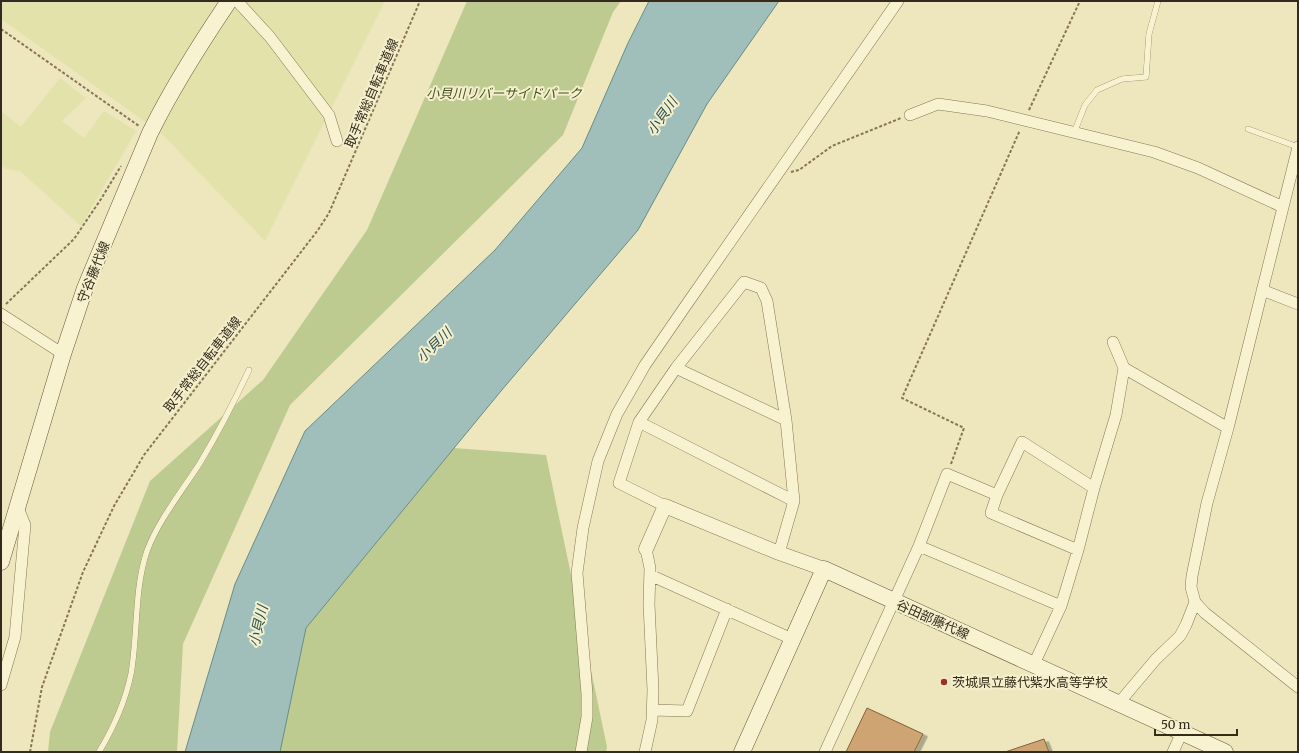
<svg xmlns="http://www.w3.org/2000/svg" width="1299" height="753" font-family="Merriweather,'Noto Sans JP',serif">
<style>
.farmland{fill:#e3e2aa}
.green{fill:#bdcb91}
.water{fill:#a1bfba;stroke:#688c88}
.building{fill:#cda472;stroke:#85633c;filter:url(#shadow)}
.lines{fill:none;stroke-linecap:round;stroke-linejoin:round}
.service-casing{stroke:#867656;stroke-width:6}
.minor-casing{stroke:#867656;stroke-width:12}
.tertiary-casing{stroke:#867656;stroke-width:15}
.secondary-casing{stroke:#67563a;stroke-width:17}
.path{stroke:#867656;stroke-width:2;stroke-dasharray:3 2;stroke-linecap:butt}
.service{stroke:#f9f2d0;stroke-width:5.5}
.minor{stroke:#f9f2d0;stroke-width:11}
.tertiary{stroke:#f9f2d0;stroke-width:14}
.secondary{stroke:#f9f2d0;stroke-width:16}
.poi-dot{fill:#953426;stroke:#f5efcc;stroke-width:1.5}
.labels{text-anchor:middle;stroke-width:4;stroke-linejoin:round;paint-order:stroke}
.street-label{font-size:13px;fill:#352b1b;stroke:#f5efcc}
.park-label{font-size:13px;font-style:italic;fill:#3f5121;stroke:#f5efcc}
.poi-label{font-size:13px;fill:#352b1b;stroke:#f5efcc;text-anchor:start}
.water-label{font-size:14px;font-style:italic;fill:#2a5255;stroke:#f5efcc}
</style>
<defs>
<filter id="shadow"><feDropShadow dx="4.5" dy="2.5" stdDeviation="0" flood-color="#0004"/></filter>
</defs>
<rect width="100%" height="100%" fill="#eee6bd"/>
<!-- farmland -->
<path class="farmland" d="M 1,1 L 385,1 L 265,241 L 161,133 L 1,19 Z
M 60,78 L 86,98 L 62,121 L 84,138 L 104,111 L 136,131 L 81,226 L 20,171 L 6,169 L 1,165 L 1,111 L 21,127 Z"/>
<!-- green -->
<path class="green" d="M 467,1 L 621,1 L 613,12 L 563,135 L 290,405 L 183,644 L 177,752 L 48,752 L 50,732 L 150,481 L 263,380 L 367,230 Z
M 454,448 L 546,455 L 607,747 L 606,752 L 280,752 L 306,628 Z"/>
<!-- water -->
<path class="water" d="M 649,1 L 779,1 L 707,104 L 638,230 L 501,391 L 306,628 L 280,752 L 185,752 L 235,584 L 305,431 L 495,250 L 582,148 L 628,43 Z"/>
<!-- building -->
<path class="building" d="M 867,708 L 923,734 L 914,752 L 846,752 Z
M 1044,739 L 1049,752 L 1005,752 Z"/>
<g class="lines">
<!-- service casing -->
<g class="service-casing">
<path id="service" d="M 1248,129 L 1298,147
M 1074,133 L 1085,105 L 1097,90 L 1122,79 L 1146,77 L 1149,34 L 1158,1
M 99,752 C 114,727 125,703 131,674 C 138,635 134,589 147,551 C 158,521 182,491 200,463 C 218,433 234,402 249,370"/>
</g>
<!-- minor casing -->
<g class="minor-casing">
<path id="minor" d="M 237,1 L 270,37 L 329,115 L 337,141
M 910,115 L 938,104 L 987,111 L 1154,152 L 1198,168 L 1283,207
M 1262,290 L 1298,304
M 1,314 L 63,354
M 1113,342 L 1124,368 L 1228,428
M 676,368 L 786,420
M 639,422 L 794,501
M 1094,488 L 1116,415 L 1124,368
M 997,495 L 991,513 L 1078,550
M 665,506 L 619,483 L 639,422 L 676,368 L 744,282 L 761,288 L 767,301 L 786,420 L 794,501 L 779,553
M 919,546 L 1061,606
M 650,575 L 792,639
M 1195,602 L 1205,613 L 1298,687
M 1,685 L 15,637 L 25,525 L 18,508
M 1118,704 L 1156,659 L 1180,636 L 1186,625 L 1195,602 L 1191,587 L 1192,576 L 1207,503 L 1228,428 L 1298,147
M 652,710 L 687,711 L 727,609
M 581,752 L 587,717 L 587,694 L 577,573 L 583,528 L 598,461 L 617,414 L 645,365 L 689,301 L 898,1
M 645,752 L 652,720 L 653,690 L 649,604 L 650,568 L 646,549
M 825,752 L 919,546 L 947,474 L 997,495 L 1022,442 L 1094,488 L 1078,550 L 1061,606 L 1034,664
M 1173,752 L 1182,732"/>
</g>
<!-- tertiary casing -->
<g class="tertiary-casing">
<path id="tertiary" d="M 646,549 L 665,506 L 779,553 L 824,569"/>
</g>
<!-- secondary casing -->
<g class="secondary-casing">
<path id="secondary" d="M 1,562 L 63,354 L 85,288 L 150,133 C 173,86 200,44 229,1
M 742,752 L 824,569 L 1225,752"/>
</g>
<!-- path -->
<path class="path" d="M 1,29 L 139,126
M 1029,110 L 1080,1
M 791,172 L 799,170 L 832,146 L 901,118
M 6,304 L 74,239 L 101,199 L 121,166
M 951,464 L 964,428 L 902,398 L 1020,130
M 30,752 L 42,687 L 83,572 L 114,506 L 144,455 L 318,230 L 329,213 L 420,1"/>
<!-- service -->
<use href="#service" class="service"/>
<!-- minor -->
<use href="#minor" class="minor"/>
<!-- tertiary -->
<use href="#tertiary" class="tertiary"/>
<!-- secondary -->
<use href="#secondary" class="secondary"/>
</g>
<!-- markers -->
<circle class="poi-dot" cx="944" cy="682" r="4"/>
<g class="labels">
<!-- street labels -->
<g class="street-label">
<text transform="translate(371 93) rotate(-67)" y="5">取手常総自転車道線</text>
<text transform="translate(93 272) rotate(-68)" y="5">守谷藤代線</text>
<text transform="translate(202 364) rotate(-52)" y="5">取手常総自転車道線</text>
<text transform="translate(933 619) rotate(24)" y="5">谷田部藤代線</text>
</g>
<!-- park labels -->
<g class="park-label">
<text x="504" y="98">小貝川リバーサイドパーク</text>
</g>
<!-- poi labels -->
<g class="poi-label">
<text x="952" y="687">茨城県立藤代紫水高等学校</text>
</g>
<!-- water labels -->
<g class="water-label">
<text transform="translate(662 116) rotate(-55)" y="5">小貝川</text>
<text transform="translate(434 345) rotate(-44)" y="5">小貝川</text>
<text transform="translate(258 626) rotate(-77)" y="5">小貝川</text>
</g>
</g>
<!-- border -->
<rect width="1299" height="753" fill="none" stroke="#352b1b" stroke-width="4"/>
<!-- scale -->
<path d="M1155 729v6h82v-6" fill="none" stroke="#352b1b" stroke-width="2"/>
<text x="1161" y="729" font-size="12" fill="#352b1b" stroke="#f5efcc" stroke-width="3" paint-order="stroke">50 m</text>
</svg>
